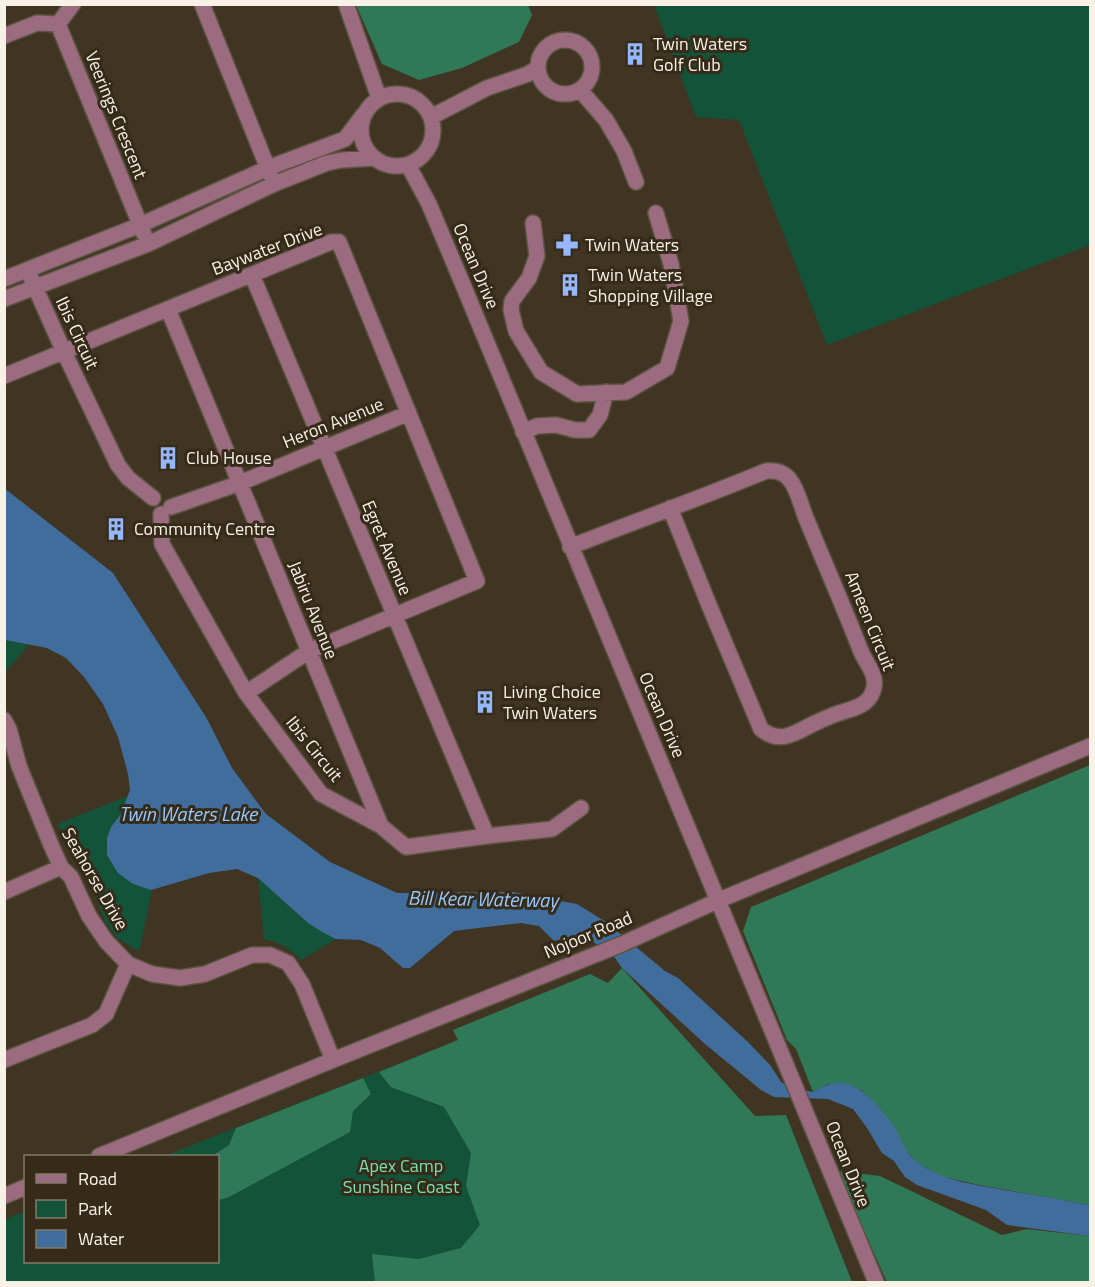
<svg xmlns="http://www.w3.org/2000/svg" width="1095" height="1287" font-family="'Titillium Web',sans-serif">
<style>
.green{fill:#135339}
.forest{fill:#307958}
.water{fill:#416d9c}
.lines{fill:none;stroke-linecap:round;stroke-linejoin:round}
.minor-casing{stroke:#5d5341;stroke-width:18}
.minor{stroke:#9b6b80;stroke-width:15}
.labels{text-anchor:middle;stroke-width:6;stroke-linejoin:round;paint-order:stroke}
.poi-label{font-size:18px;fill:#f8f2e6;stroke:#352b18;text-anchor:start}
.street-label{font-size:18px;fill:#f8f2e6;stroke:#352b18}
.park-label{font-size:18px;fill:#79e0af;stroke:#352b18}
.water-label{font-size:20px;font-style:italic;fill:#95c7ff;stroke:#352b18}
</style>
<rect width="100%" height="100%" fill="#3f3522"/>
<!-- green -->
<path class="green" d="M 654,5 L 1090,5 L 1090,245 L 827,345 L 739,120 L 696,117 Z
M 5,640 L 25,644 L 27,647 L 5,672 Z
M 128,796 L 121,814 L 111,827 L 133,884 L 151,890 L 151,895 L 139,952 L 116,937 L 105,921 L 90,882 L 78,862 L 72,844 L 57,824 Z
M 258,878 L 308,923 L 336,939 L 301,960 C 290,949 280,942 264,939 Z
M 459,1040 L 560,1282 L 5,1282 L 4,1220 L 25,1211 L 26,1262 L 218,1262 L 218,1156 L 164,1156 Z"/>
<!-- forest -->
<path class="forest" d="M 356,5 L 528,5 L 532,15 L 519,42 L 462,68 L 419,80 L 382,64 Z
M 1090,765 L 1090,1205 L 979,1185 L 940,1176 L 918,1163 L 904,1149 L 895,1130 L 878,1107 L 861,1090 L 828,1084 L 813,1092 L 796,1049 L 787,1040 L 743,931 L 751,907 Z
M 622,968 L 755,1116 L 786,1115 L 852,1282 L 375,1282 L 372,1254 L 419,1259 L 461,1248 L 480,1225 L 466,1186 L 471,1153 L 444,1107 L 391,1087 L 379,1072 L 458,1040 L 453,1030 L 590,974 L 608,983 Z
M 363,1078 L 371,1094 L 353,1111 L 350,1132 L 227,1198 L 218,1200 L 218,1156 L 212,1156 L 229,1145 L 236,1128 Z
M 837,1171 L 880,1176 L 1002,1235 L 1027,1229 L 1090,1236 L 1090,1282 L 887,1282 Z"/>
<!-- water -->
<path class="water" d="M 4,488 L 113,573 L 206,717 L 232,768 L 266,814 L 330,862 L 397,893 L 513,892 L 577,904 L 606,922 L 665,971 L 678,978 L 748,1042 L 770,1065 L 781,1082 L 789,1087 L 813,1092 C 822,1087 831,1082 843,1083 C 863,1085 886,1114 896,1130 C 904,1145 904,1152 919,1163 C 944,1182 979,1185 1010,1191 C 1037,1195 1064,1200 1090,1205 L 1090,1236 L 1007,1225 L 986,1210 L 917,1185 L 905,1177 L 894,1161 L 882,1153 L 867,1128 L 853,1109 L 828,1099 L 774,1097 L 761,1090 L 705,1044 L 622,968 L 613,955 L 581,934 L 554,941 L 539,926 L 521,923 L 454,931 L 410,968 L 403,968 L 380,948 L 361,940 L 336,939 L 324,933 L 308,923 L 258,878 L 237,869 L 209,873 L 151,890 L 133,884 L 118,873 L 107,855 L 107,838 L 111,827 L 121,814 L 130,790 L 128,774 L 118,737 L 103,704 L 84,677 L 66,658 L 47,648 L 5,640 Z"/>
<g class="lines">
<!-- minor casing -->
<g class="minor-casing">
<path id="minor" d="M 73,4 L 58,24 L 144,234
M 202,4 L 271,176
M 346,4 L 379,98
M 4,36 L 37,23 L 58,24
M538 67a27 27 0 1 1 54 0a27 27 0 1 1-54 0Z
M 580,90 L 606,120 L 624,151 L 636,182
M361 130a36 36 0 1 1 72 0a36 36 0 1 1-72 0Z
M 431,117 L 487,88 L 528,74 L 538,68
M 408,165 L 429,204 L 461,280 L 876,1282
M 533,223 L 537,256 L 529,278 L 512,301 L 511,310 L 516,331 L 541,372 L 577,394 L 626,392 L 667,368 L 681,321 L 671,264 L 656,213
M 252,275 L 487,836
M 31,278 L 64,352 L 118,465 L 128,478 L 153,498
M 4,279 L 140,225 L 268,168 L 345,139 L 364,114
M 4,299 L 148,244 L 274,184 L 327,163 L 342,160 L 375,158
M 168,309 L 381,826
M 4,376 L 331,242 L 339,242 L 477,581 L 309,651 L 246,693
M 523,432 L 537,426 L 556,425 L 575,430 L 589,430 L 600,415 L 606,392
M 171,507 L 240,483 L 409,413
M 161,514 L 162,544 L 246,693 L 321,794 L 381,826 L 406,847 L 487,836 L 552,829 L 581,808
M 570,547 C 636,521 701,498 766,471 C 776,470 784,472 790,480 C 798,490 801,506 806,518 C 824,562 843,605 860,649 C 865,663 879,675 873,691 C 868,707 850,709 836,714 C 828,717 819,721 811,725 C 794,734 779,744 761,729 L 709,605 L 670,508
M 4,720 L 9,729 L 19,766 L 51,845 L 61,867 L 71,877 L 89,916 L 106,941 L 128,964 L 152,974 L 180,978 L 205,974 L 252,955 L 270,955 L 288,963 L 302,984 L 333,1060
M 4,892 L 61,867
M 4,1060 L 92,1025 L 106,1014 L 128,964
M 99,1156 L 333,1060 L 622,944 L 717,901 L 1090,746
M 4,1196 L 26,1187"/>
</g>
<!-- minor -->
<use href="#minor" class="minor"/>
</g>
<!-- icons -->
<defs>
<g id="building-bare" transform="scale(1.8)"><path d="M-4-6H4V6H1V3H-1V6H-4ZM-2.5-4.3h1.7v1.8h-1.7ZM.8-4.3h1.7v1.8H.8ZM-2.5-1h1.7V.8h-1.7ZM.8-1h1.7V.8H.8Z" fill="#94b7fd" stroke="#352b18" stroke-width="2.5" paint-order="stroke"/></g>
<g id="pharmacy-bare" transform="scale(1.8)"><path d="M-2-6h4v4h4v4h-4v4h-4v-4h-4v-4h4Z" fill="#94b7fd" stroke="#352b18" stroke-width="2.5" paint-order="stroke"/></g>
</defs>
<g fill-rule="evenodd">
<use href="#building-bare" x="635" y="54"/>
<use href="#pharmacy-bare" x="567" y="245"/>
<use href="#building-bare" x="570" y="285"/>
<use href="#building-bare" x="168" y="458"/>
<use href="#building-bare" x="116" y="529"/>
<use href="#building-bare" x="485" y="702"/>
</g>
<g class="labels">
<!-- poi labels -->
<g class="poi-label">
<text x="653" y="50">Twin Waters<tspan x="653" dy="21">Golf Club</tspan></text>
<text x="585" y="251">Twin Waters</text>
<text x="588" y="281">Twin Waters<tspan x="588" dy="21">Shopping Village</tspan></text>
<text x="186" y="464">Club House</text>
<text x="134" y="535">Community Centre</text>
<text x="503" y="698">Living Choice<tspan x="503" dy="21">Twin Waters</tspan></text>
</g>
<!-- street labels -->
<g class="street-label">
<text transform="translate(116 115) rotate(68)" y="6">Veerings Crescent</text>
<text transform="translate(267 249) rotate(-21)" y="6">Baywater Drive</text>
<text transform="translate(476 266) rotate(67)" y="6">Ocean Drive</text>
<text transform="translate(77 333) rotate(65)" y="6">Ibis Circuit</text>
<text transform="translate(333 423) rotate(-22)" y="6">Heron Avenue</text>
<text transform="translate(387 548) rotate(67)" y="6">Egret Avenue</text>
<text transform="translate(313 610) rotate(68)" y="6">Jabiru Avenue</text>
<text transform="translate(870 621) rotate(68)" y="6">Ameen Circuit</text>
<text transform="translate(662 715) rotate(67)" y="6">Ocean Drive</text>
<text transform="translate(314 749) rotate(51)" y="6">Ibis Circuit</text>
<text transform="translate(95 879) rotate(60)" y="6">Seahorse Drive</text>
<text transform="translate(588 935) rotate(-23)" y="6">Nojoor Road</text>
<text transform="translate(848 1164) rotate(68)" y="6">Ocean Drive</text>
</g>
<!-- park labels -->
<g class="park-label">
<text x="401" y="1172">Apex Camp<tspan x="401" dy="21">Sunshine Coast</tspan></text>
</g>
<!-- water labels -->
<g class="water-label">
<text x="188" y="821">Twin Waters Lake</text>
<text transform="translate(483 899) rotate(1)" y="7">Bill Kear Waterway</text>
</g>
</g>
<!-- border -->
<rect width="1095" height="1287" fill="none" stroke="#f8f2e6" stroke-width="12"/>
<!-- legend -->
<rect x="24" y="1155" width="195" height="108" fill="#352b18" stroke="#837b6a" stroke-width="1.5"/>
<rect x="36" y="1174" width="30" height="9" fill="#9b6b80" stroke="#837b6a" stroke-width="1.5"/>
<text x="78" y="1185" font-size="18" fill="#f8f2e6">Road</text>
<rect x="36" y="1200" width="30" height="18" fill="#135339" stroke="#837b6a" stroke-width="1.5"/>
<text x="78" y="1215" font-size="18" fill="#f8f2e6">Park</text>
<rect x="36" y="1230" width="30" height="18" fill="#416d9c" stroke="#837b6a" stroke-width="1.5"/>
<text x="78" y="1245" font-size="18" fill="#f8f2e6">Water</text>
</svg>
